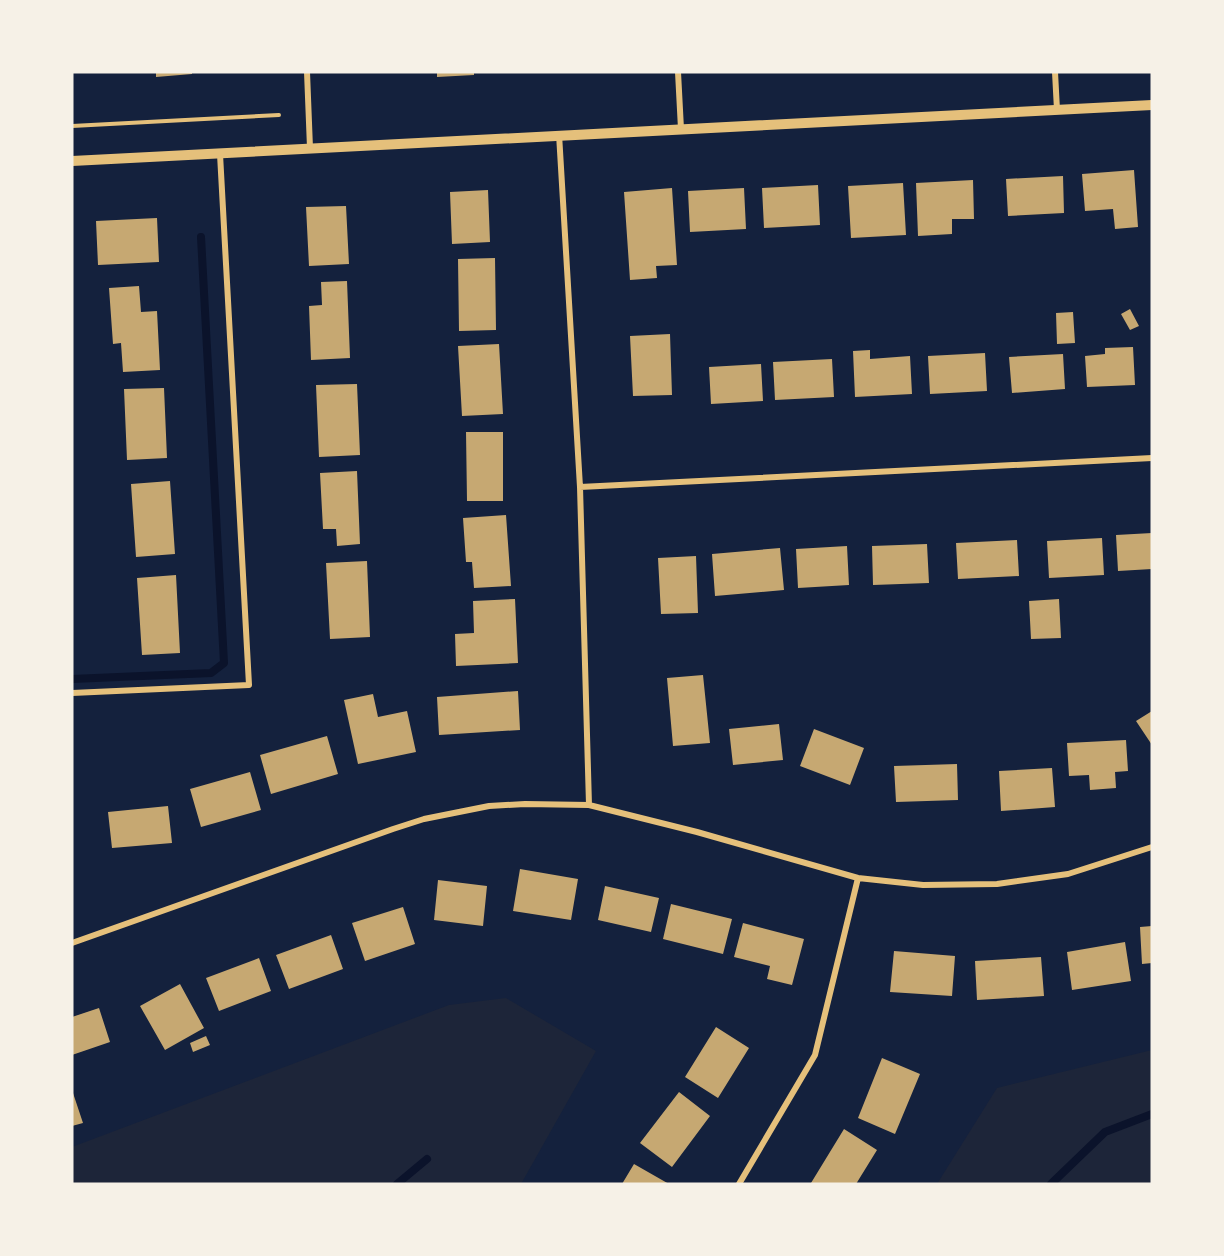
<svg xmlns="http://www.w3.org/2000/svg" width="1224" height="1256" font-family="'Nunito Sans',sans-serif">
<style>
.green{fill:#1d2539}
.lines{fill:none;stroke-linecap:round;stroke-linejoin:round}
.stream{stroke:#0b132b;stroke-width:8}
.building{fill:#c6a872}
.path{stroke:#e5c07b;stroke-width:4}
.minor{stroke:#e5c07b;stroke-width:6}
.tertiary{stroke:#e5c07b;stroke-width:10}
</style>
<rect width="100%" height="100%" fill="#14213d"/>
<!-- green -->
<path class="green" d="M 506,998 L 596,1051 L 521,1184 L 72,1184 L 72,1147 L 449,1005 Z
M 1152,1050 L 1152,1184 L 937,1184 L 997,1088 Z"/>
<g class="lines">
<!-- stream -->
<path class="stream" d="M 72,679 L 211,673 L 224,663 L 201,237
M 397,1184 L 427,1159
M 1051,1184 L 1105,1132 L 1152,1114"/>
</g>
<!-- building -->
<path class="building" d="M 156,72 L 192,72 L 192,74 L 156,77 Z
M 437,72 L 474,72 L 474,75 L 437,77 Z
M 1134,170 L 1138,227 L 1115,229 L 1113,209 L 1085,211 L 1082,174 Z
M 1063,176 L 1064,213 L 1008,216 L 1006,179 Z
M 973,180 L 974,219 L 952,219 L 952,234 L 918,236 L 916,183 Z
M 903,183 L 906,235 L 851,238 L 848,186 Z
M 818,185 L 820,225 L 764,228 L 762,188 Z
M 672,188 L 677,265 L 656,266 L 657,278 L 630,280 L 624,192 Z
M 744,188 L 746,229 L 690,232 L 688,191 Z
M 488,190 L 490,242 L 452,244 L 450,192 Z
M 346,206 L 349,264 L 309,266 L 306,207 Z
M 157,218 L 159,262 L 98,265 L 96,221 Z
M 495,258 L 496,330 L 459,331 L 458,259 Z
M 347,281 L 350,358 L 311,360 L 309,306 L 322,305 L 321,282 Z
M 139,286 L 141,312 L 157,311 L 160,370 L 123,372 L 121,343 L 113,344 L 109,288 Z
M 1130,309 L 1139,326 L 1130,330 L 1121,314 Z
M 1073,312 L 1075,343 L 1057,344 L 1056,313 Z
M 670,334 L 672,395 L 633,396 L 630,336 Z
M 499,344 L 503,414 L 462,416 L 458,346 Z
M 1133,347 L 1135,385 L 1087,387 L 1085,356 L 1105,354 L 1105,348 Z
M 870,350 L 870,359 L 910,356 L 912,394 L 855,397 L 853,351 Z
M 985,353 L 987,391 L 930,394 L 928,356 Z
M 1063,354 L 1065,389 L 1012,393 L 1009,357 Z
M 832,359 L 834,397 L 775,400 L 773,362 Z
M 761,364 L 763,401 L 711,404 L 709,367 Z
M 357,384 L 360,455 L 319,457 L 316,385 Z
M 164,388 L 167,458 L 127,460 L 124,389 Z
M 466,432 L 503,432 L 503,501 L 467,501 Z
M 357,471 L 360,544 L 337,546 L 336,529 L 323,529 L 320,473 Z
M 170,481 L 175,554 L 136,557 L 131,484 Z
M 506,515 L 511,586 L 474,588 L 472,562 L 466,562 L 463,518 Z
M 1152,533 L 1152,569 L 1118,571 L 1116,535 Z
M 1102,538 L 1104,575 L 1049,578 L 1047,541 Z
M 1017,540 L 1019,576 L 958,579 L 956,543 Z
M 927,544 L 929,583 L 873,585 L 872,546 Z
M 847,546 L 849,585 L 798,588 L 796,549 Z
M 780,548 L 784,590 L 715,596 L 712,554 Z
M 696,556 L 698,613 L 661,614 L 658,558 Z
M 367,561 L 370,637 L 330,639 L 326,563 Z
M 176,575 L 180,653 L 142,655 L 137,578 Z
M 515,599 L 518,663 L 456,666 L 455,634 L 474,633 L 473,601 Z
M 1059,599 L 1061,638 L 1031,639 L 1029,601 Z
M 703,675 L 710,743 L 673,746 L 667,678 Z
M 518,691 L 520,730 L 439,735 L 437,697 Z
M 373,694 L 378,717 L 407,711 L 416,752 L 358,764 L 344,700 Z
M 1152,711 L 1152,745 L 1136,721 Z
M 779,724 L 783,760 L 733,765 L 729,729 Z
M 814,729 L 864,748 L 850,785 L 800,766 Z
M 327,736 L 338,774 L 271,794 L 260,755 Z
M 1126,740 L 1128,771 L 1115,772 L 1116,788 L 1090,790 L 1089,775 L 1069,776 L 1067,743 Z
M 957,764 L 958,800 L 896,802 L 894,766 Z
M 1052,768 L 1055,807 L 1001,811 L 999,771 Z
M 250,772 L 261,810 L 201,827 L 190,789 Z
M 168,806 L 172,843 L 112,848 L 108,812 Z
M 520,869 L 578,879 L 571,920 L 513,911 Z
M 438,880 L 487,886 L 483,926 L 434,920 Z
M 605,886 L 659,898 L 651,932 L 598,920 Z
M 671,904 L 732,919 L 723,954 L 663,939 Z
M 403,907 L 415,944 L 365,961 L 352,923 Z
M 743,923 L 804,939 L 792,985 L 767,979 L 770,966 L 734,957 Z
M 1152,926 L 1152,963 L 1142,964 L 1140,927 Z
M 331,935 L 343,969 L 289,989 L 276,955 Z
M 1125,942 L 1131,981 L 1072,990 L 1067,952 Z
M 894,951 L 955,956 L 952,996 L 890,992 Z
M 1041,957 L 1044,996 L 977,1000 L 975,961 Z
M 259,958 L 271,991 L 219,1011 L 206,978 Z
M 180,984 L 204,1028 L 165,1050 L 140,1006 Z
M 99,1008 L 110,1042 L 72,1055 L 72,1017 Z
M 716,1027 L 749,1048 L 718,1098 L 685,1077 Z
M 206,1036 L 210,1045 L 193,1052 L 190,1043 Z
M 882,1058 L 920,1074 L 895,1134 L 858,1118 Z
M 72,1090 L 83,1123 L 72,1126 Z
M 679,1092 L 710,1116 L 672,1167 L 640,1143 Z
M 844,1129 L 877,1150 L 856,1184 L 814,1184 L 811,1183 Z
M 634,1164 L 669,1184 L 622,1184 Z"/>
<g class="lines">
<!-- path -->
<path class="path" d="M 72,126 L 279,115"/>
<!-- minor -->
<path class="minor" d="M 307,72 L 310,148
M 678,72 L 681,129
M 1055,72 L 1057,110
M 559,134 L 580,487 L 589,805
M 580,487 L 1152,458
M 72,693 L 249,685 L 220,154
M 72,943 L 393,829 L 424,819 L 489,806 L 525,804 L 589,805 L 697,832 L 858,878 L 923,885 L 997,884 L 1068,874 L 1152,847
M 739,1184 L 815,1055 L 858,878"/>
<!-- tertiary -->
<path class="tertiary" d="M 72,161 L 1152,105"/>
</g>
<!-- border -->
<rect width="1224" height="1256" fill="none" stroke="#f6f1e7" stroke-width="147"/>
</svg>
